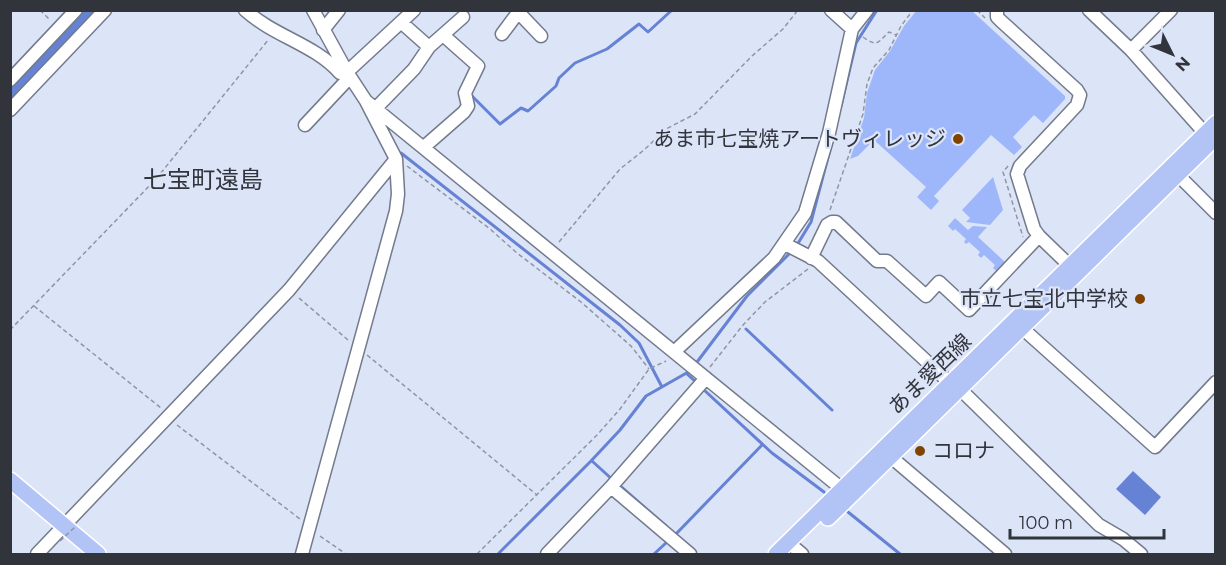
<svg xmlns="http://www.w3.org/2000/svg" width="1226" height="565" font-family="Montserrat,'Noto Sans JP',sans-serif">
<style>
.green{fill:#9eb7fb}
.water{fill:#6682d4}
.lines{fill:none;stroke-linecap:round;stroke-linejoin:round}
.stream{stroke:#6682d4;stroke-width:3}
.river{stroke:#6682d4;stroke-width:18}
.minor-casing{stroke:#737a8b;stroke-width:15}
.major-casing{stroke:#fff;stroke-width:18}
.path{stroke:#8f95a3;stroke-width:1.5;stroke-dasharray:4.5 3;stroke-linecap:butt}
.minor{stroke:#fff;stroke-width:12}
.major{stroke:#b2c3f5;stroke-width:15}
.path-bridge{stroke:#8f95a3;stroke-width:1.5;stroke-dasharray:4.5 3;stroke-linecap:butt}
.poi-dot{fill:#814400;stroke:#dce4f8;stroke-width:2}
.labels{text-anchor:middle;stroke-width:4.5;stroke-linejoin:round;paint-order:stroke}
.poi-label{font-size:21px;fill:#31343b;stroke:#dce4f8;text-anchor:end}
.street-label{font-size:21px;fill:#31343b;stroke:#dce4f8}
.quarter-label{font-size:24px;fill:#31343b;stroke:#dce4f8}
</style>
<rect width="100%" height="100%" fill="#dce4f8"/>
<!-- green -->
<path class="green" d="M 917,10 L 972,11 L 1065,96 L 1065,99 L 1043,123 L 1034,115 L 1013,137 L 1022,147 L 1014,155 L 991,135 L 934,196 L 939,201 L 931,210 L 917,197 L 926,187 L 874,140 L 858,156 L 850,159 L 864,118 L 867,93 L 875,70 L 890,51 L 904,26 Z
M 993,177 L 1003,210 L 990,225 L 966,222 L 970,218 L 962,210 Z
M 955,218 L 968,230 L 973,226 L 987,227 L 978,237 L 1005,262 L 996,271 L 993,268 L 995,265 L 984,255 L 981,258 L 978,255 L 980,252 L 969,242 L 966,244 L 964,242 L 966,239 L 955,229 L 953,231 L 948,226 Z"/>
<!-- water -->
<path class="water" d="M 1133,471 L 1161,497 L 1145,515 L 1116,489 Z"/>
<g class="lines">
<!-- stream -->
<path class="stream" d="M 470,94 L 500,124 L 521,108 L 528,111 L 556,86 L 559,78 L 575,63 L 607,49 L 639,24 L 648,32 L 672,10
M 841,106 L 856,43 L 877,10
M 401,153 L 620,325 L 639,343 L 662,387
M 797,245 L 811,222 L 833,138
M 746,329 L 832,410
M 694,366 L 747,296 L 793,250
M 687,374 L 697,383
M 703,389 L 772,453 L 824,492
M 592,461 L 614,481
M 619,485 L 666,526
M 848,512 L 900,554
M 676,534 L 762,445
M 498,554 L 591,461 L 620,430 L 646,396 L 690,371
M 654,554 L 667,542"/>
<!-- river -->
<path class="river" d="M 10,94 L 90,10"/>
<!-- minor casing -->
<g class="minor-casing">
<path id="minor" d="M 245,10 C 275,37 314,44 340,73 L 347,72 L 414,10
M 831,10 L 852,29
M 997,10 L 997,17 L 1001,21 L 1077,90 L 1080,95 L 1077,105 L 1020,166 L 1017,174 L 1034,229 L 1039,236 L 1070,266
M 1089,10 L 1131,50 L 1211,140
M 519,13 L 541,36
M 402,23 L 429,47
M 323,30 L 339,10
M 502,34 L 520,10
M 1131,50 L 1171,10
M 10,80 L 76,10
M 366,101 L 842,489
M 376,108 L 414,69 L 429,47 L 463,17
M 10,110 L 105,10
M 305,125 L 350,77
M 424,147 L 464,112 L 468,106 L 465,93 L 478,66 L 443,35
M 1178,175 L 1216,213
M 785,244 L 818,261 L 950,383
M 811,258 L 827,225 L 832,222 L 836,222 L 877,261 L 887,261 L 926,296 L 939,282 L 969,310 L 1039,236
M 1022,328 L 1155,447 L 1216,382
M 674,352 L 774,258 L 805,213 L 829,133 L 852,29 L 867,10
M 960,389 L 1099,525 L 1123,539 L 1141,554
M 891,457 L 1005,554
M 611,487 L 690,554
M 796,549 L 802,554
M 37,554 L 289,290 L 396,159
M 302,554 L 396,211 L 398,194 L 396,159 L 366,101 L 347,72 L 313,10
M 547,554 L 611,487 L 706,378"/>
</g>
<!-- major casing -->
<g class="major-casing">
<path id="major" d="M 10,480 L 98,554
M 828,518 L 1216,137
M 776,554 L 1216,123"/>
</g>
<!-- path -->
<path class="path" d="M 40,10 L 50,20
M 977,10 L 985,18
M 863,37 C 878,48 878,42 889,32 L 896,35
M 407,166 L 490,229 L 517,253 L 581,302 L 631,346 L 649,369
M 1008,166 L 1003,172 L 1023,237
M 830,210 L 863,114 L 867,84 L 873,68 L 889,50 L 901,26 L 913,10
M 559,242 L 620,169 L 644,150 L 666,129 L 695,114 L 752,56 L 783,29 L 798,10
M 299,298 L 348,340
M 34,306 L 161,408
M 10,330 L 156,179 L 269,39
M 367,355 L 537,495
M 710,367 L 743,325 L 765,302 L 808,269
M 177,425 L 300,519
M 320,536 L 346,554
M 477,554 L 597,435 L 620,409 L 649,369 L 666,361"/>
<!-- minor -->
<use href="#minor" class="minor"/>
<!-- major -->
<use href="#major" class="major"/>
<!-- path-bridge -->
<path class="path-bridge" d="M 60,541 L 75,527"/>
</g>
<!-- markers -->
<g class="poi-dot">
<circle cx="958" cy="139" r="6"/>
<circle cx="1140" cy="299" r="6"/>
<circle cx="920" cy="451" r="6"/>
</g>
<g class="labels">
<!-- poi labels -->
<g class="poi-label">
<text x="946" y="146">あま市七宝焼アートヴィレッジ</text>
<text x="1128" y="306">市立七宝北中学校</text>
<text x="932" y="458" text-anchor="start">コロナ</text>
</g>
<!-- street labels -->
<g class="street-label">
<text transform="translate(930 374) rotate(-44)" y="7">あま愛西線</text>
</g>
<!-- quarter labels -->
<g class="quarter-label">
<text x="203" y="188">七宝町遠島</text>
</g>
</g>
<!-- border -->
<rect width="1226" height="565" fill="none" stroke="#31343b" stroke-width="24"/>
<!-- north arrow -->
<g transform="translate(1172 54) rotate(133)" stroke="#dce4f8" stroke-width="4.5" paint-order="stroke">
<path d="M0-4.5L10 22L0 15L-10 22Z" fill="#31343b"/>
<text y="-9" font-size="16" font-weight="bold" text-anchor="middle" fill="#31343b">N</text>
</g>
<!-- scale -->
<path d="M1010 529v9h154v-9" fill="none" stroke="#31343b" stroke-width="3"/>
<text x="1019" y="529" font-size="18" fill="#31343b" stroke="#dce4f8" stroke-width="4.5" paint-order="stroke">100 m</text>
</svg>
